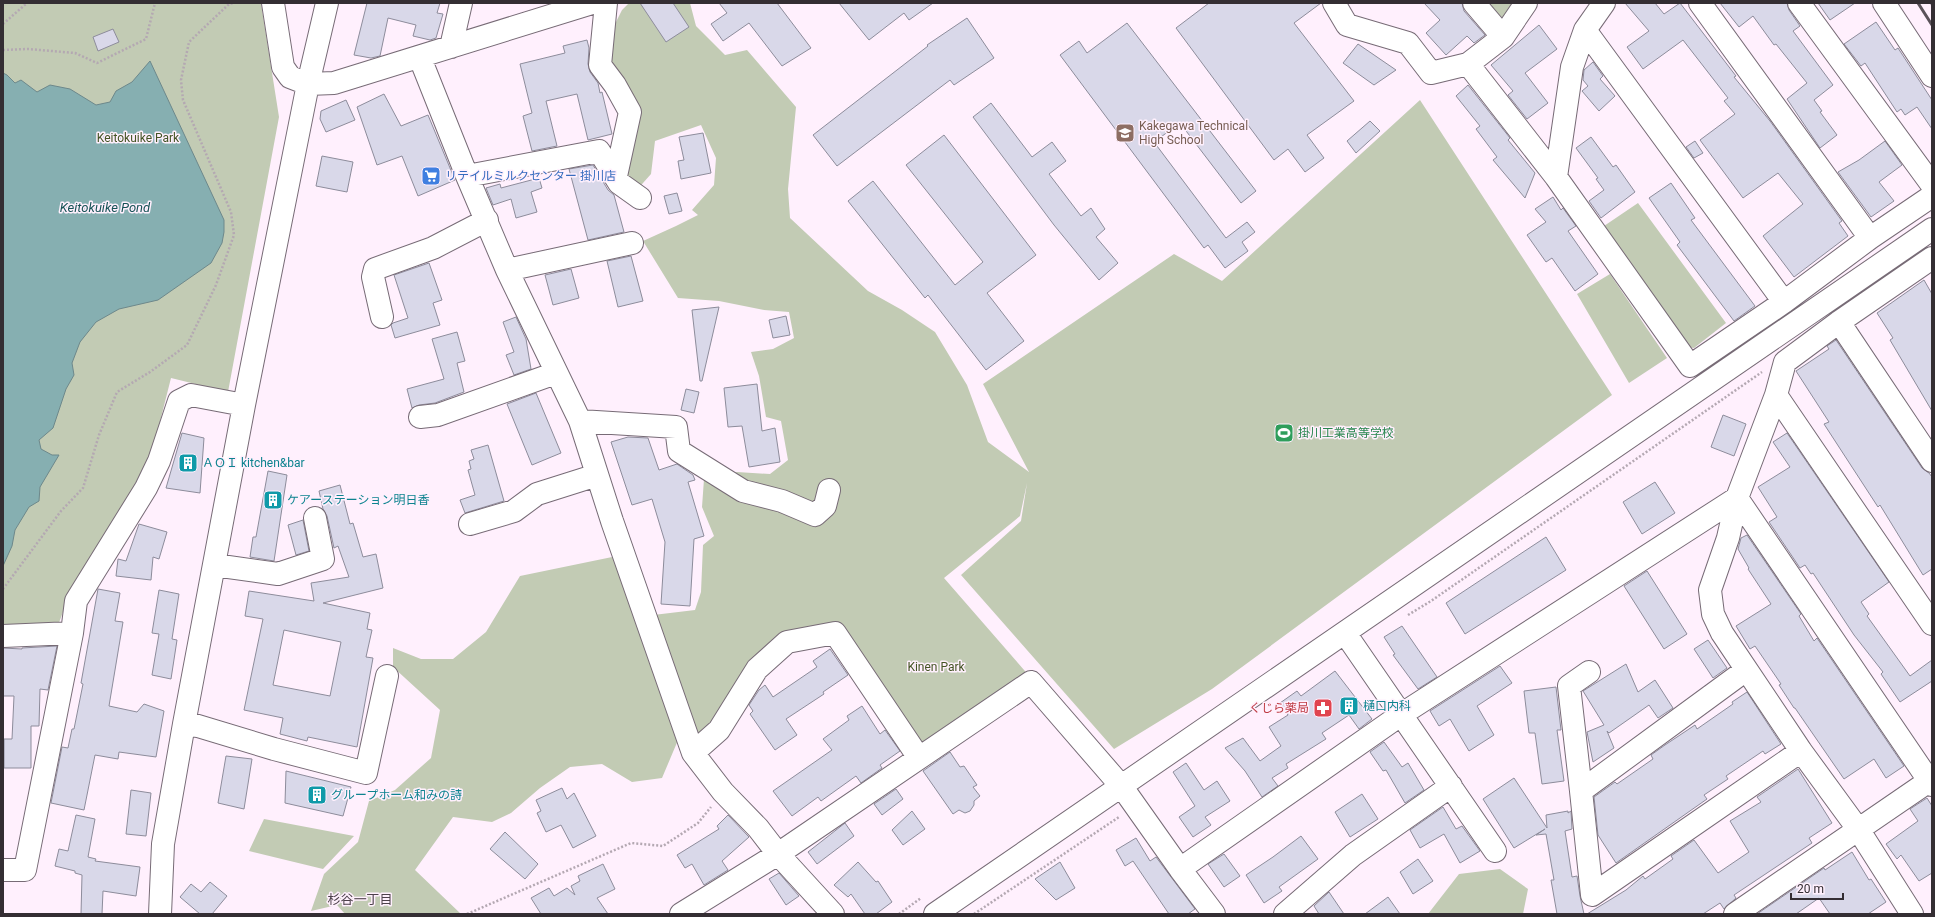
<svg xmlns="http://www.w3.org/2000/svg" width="1935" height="917" font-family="Roboto,'Noto Sans JP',sans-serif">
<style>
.green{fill:#c2cbb4}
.water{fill:#86afb1;stroke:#6d888b}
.building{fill:#d9d8e9;stroke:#8d8c9b;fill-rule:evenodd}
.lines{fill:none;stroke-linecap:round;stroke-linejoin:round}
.minor-casing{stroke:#776b76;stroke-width:24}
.path{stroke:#b4a8b2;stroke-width:2.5;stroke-dasharray:2 2;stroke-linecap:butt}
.minor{stroke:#fff;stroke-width:22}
.rail{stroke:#5a5259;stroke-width:3}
.labels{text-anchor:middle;stroke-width:3;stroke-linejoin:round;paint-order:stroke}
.education-label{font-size:12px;fill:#785e54;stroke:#fff0fd;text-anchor:start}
.park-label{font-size:12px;fill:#445424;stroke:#fff0fd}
.shop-label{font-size:12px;fill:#366cbe;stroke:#fff0fd;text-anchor:start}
.leisure-label{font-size:12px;fill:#27864d;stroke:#fff0fd;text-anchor:start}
.culture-label{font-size:12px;fill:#0d838f;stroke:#fff0fd;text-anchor:start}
.health-label{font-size:12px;fill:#be3a42;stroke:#fff0fd;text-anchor:end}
.water-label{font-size:13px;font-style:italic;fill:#165255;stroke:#fff0fd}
.neighbourhood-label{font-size:13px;fill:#4d414b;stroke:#fff0fd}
</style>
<rect width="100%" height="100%" fill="#fff0fd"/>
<!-- green -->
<path class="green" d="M 3,3 L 261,3 L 279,117 L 228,392 L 171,378 L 146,477 L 72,588 L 57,628 L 3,629 Z
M 629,3 L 690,3 L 696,26 L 725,55 L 747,50 L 796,107 L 788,189 L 790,218 L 868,291 L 902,310 L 935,332 L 967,385 L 988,442 L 1029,472 L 983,384 L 1174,254 L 1222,281 L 1420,100 L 1612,395 L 1212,689 L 1114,749 L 961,575 L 1021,521 L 1027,483 L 1020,516 L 944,578 L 1031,678 L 919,758 L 838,630 L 769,659 L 691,745 L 645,616 L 695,610 L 701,592 L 703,545 L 714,536 L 702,507 L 704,479 L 737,472 L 770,474 L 788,460 L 781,421 L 766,417 L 759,376 L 751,352 L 773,349 L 794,338 L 789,312 L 764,310 L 719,301 L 678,298 L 643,241 L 676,226 L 698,215 L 692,210 L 714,185 L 716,158 L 701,125 L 655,141 L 651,174 L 635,192 L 620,178 L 627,139 L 606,42 L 622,10 Z
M 1486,3 L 1519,3 L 1509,18 L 1499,18 Z
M 1638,203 L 1726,323 L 1694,348 L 1685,347 L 1604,226 Z
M 1610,274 L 1667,358 L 1629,383 L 1577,294 Z
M 617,556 L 684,726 L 662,778 L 632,782 L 602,764 L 570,767 L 540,788 L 511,813 L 492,822 L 453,817 L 415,870 L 461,914 L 345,914 L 337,905 L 311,911 L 324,874 L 358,842 L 369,801 L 395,790 L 431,758 L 440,710 L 393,667 L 393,648 L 421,659 L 453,659 L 486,632 L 520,576 Z
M 264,819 L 354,836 L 323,869 L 249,851 Z
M 1500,869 L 1528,889 L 1523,914 L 1428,914 L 1459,874 Z"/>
<!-- water -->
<path class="water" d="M 150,61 L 224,220 L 224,232 L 222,243 L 211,263 L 158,300 L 119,309 L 96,322 L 80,342 L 72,363 L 74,375 L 66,389 L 53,428 L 39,440 L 41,449 L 52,455 L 59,455 L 40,487 L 39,501 L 29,507 L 15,530 L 12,546 L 3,566 L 3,73 L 7,75 L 15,83 L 21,80 L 37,92 L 50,85 L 70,89 L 96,105 L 110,102 L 116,91 L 132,82 Z"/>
<!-- building -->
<path class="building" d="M 367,3 L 440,3 L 437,13 L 443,14 L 436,38 L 430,40 L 413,36 L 416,25 L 388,18 L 380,56 L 371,58 L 354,55 Z
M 640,3 L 673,3 L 689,27 L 666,42 Z
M 719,3 L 777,3 L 811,48 L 782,66 L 749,23 L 723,41 L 711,24 L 727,13 Z
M 839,3 L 933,3 L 909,20 L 904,13 L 869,40 Z
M 1209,3 L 1321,3 L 1294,23 L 1354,101 L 1307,135 L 1324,158 L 1305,172 L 1288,149 L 1274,160 L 1176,28 Z
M 1424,3 L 1462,3 L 1464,11 L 1485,35 L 1474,43 L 1467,36 L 1446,55 L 1426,33 L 1440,20 Z
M 1625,3 L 1655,3 L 1664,14 L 1680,3 L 1736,76 L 1734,77 L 1770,121 L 1842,221 L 1839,223 L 1848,236 L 1794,277 L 1763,236 L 1803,204 L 1778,173 L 1743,198 L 1700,140 L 1735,114 L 1724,101 L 1728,98 L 1683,40 L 1643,69 L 1627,47 L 1649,31 Z
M 1720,3 L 1787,3 L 1789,10 L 1800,26 L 1793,31 L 1833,85 L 1814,100 L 1822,111 L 1820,112 L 1837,135 L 1820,148 L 1787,99 L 1807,83 L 1776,44 L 1774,45 L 1753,16 L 1739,27 Z
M 1818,3 L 1855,3 L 1830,20 Z
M 967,18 L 994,58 L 954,85 L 950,80 L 837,166 L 813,135 L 928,46 L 927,45 Z
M 1876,22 L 1895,50 L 1898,48 L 1932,100 L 1932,129 L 1917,107 L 1905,115 L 1901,109 L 1897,112 L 1865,63 L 1861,66 L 1844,44 Z
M 1127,23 L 1256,191 L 1241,203 L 1180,123 L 1154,142 L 1226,238 L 1247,222 L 1255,232 L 1242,242 L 1248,251 L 1225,268 L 1208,245 L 1204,248 L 1060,55 L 1079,41 L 1087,53 Z
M 1539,25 L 1557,49 L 1525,73 L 1548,103 L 1527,119 L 1508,95 L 1513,91 L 1491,65 Z
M 113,29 L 119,42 L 98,51 L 93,37 Z
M 587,40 L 589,48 L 588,64 L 590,72 L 598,83 L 600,93 L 602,92 L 612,134 L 588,140 L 577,94 L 546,101 L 557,146 L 532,151 L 523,116 L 532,113 L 520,64 L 565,53 L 563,46 Z
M 1358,44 L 1396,70 L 1374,85 L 1343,63 Z
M 1593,62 L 1603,76 L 1600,79 L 1615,96 L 1599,111 L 1582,91 L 1588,86 L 1583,80 L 1584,70 Z
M 1468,85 L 1510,138 L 1508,140 L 1535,173 L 1525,198 L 1493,160 L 1497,157 L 1476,129 L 1480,126 L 1456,96 Z
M 384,94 L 401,126 L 428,115 L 455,180 L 418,196 L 402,156 L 377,165 L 357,107 Z
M 346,100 L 355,120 L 326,132 L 320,119 L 321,111 Z
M 991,103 L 1032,157 L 1052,142 L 1066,161 L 1049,174 L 1081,216 L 1091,208 L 1105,229 L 1096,237 L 1118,263 L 1099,280 L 1054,225 L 973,117 Z
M 1370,121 L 1380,131 L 1356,153 L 1347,141 Z
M 703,133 L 711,173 L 681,179 L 678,161 L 684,160 L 679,137 Z
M 944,135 L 1036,255 L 987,293 L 1024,341 L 986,370 L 928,295 L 925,298 L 848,201 L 873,181 L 955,285 L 983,262 L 906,165 Z
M 1591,137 L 1613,167 L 1616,165 L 1635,192 L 1601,218 L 1589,201 L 1604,190 L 1596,179 L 1598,178 L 1576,148 Z
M 1695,141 L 1703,153 L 1694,158 L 1686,147 Z
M 1885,141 L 1902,165 L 1879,182 L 1894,201 L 1871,217 L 1838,172 L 1859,160 Z
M 322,156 L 353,162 L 347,192 L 316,186 Z
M 593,165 L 608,190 L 614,195 L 624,232 L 588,240 L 569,169 Z
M 539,178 L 542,188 L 531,192 L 537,212 L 516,218 L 511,199 L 493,205 L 486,188 L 500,184 L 501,188 Z
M 1671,183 L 1695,218 L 1691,220 L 1755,306 L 1734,321 L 1677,245 L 1680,242 L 1649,198 Z
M 677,193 L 682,211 L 669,214 L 664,196 Z
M 1553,197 L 1561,210 L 1563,208 L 1576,226 L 1568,231 L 1598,274 L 1575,291 L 1552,258 L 1546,262 L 1527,235 L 1546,222 L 1535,209 Z
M 631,256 L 643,301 L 618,307 L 607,261 Z
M 429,263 L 442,300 L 433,303 L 440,325 L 395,338 L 391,325 L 393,323 L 408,318 L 394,275 Z
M 571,269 L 579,298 L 553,305 L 545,275 Z
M 1924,280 L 1932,294 L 1932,411 L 1890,340 L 1893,338 L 1877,313 Z
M 719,307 L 702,381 L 700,381 L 692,310 Z
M 786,316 L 790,335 L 773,338 L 769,320 Z
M 516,317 L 526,339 L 531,369 L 514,375 L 506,355 L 514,352 L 503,322 Z
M 457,332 L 465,361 L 457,363 L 464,392 L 435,403 L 419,405 L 412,408 L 407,389 L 444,379 L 432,339 Z
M 1836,340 L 1922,468 L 1929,473 L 1932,477 L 1932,569 L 1923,575 L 1880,505 L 1878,507 L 1824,424 L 1829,422 L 1796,371 L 1829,349 L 1827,346 Z
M 757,384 L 762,431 L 775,428 L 780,462 L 749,467 L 742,426 L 728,427 L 724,388 Z
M 686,389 L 699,392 L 694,413 L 681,410 Z
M 536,393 L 561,453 L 532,465 L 507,404 Z
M 1723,415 L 1746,424 L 1734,456 L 1711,447 Z
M 182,433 L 204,438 L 200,493 L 166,488 Z
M 1787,433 L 1889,582 L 1861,602 L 1869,614 L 1867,616 L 1910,676 L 1932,660 L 1932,681 L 1900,702 L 1881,674 L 1883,672 L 1854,635 L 1813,573 L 1811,574 L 1805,565 L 1800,568 L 1769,522 L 1777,517 L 1758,487 L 1790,467 L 1773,442 Z
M 628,437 L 648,438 L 659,470 L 677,464 L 693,475 L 695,480 L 688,482 L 704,536 L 694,539 L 690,606 L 661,604 L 665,542 L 652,499 L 632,505 L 611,442 Z
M 488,445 L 504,501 L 465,513 L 460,500 L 475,495 L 468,470 L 471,469 L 469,461 L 474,459 L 471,450 Z
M 268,471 L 287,475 L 274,561 L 250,557 L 253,537 L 256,537 Z
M 1655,482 L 1675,513 L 1642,534 L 1623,502 Z
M 340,485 L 350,524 L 353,523 L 363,557 L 376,554 L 383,588 L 323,603 L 370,613 L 367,629 L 372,630 L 366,657 L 373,658 L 357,747 L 308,737 L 307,741 L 280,734 L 283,718 L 244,710 L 263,619 L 245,616 L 249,591 L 314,601 L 311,583 L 349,577 L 338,546 L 334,548 L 327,516 L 323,509 L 319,491 ZM 284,630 L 341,642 L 330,696 L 273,685 Z
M 303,520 L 309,551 L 296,555 L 288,525 Z
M 139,524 L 167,532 L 159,559 L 153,557 L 151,580 L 116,576 L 118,559 L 126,561 Z
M 1747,535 L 1801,614 L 1799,616 L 1814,641 L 1817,638 L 1904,766 L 1886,778 L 1874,759 L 1844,779 L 1795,708 L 1794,708 L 1779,685 L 1781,684 L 1755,646 L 1750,649 L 1736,626 L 1771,604 L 1748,569 L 1749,568 L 1738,549 L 1741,538 Z
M 1546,537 L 1566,570 L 1465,634 L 1446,603 Z
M 1647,571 L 1687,634 L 1664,649 L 1624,586 Z
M 98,589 L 120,593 L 115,621 L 123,622 L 109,706 L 137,712 L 144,704 L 164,711 L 156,757 L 119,752 L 118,759 L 95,755 L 84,810 L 51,803 L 62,747 L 68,748 L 72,729 L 74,729 L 83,684 L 81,683 Z
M 159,590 L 179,594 L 172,639 L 177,640 L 171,679 L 152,675 L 159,634 L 152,633 Z
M 1402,626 L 1437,677 L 1418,689 L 1393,655 L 1395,654 L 1384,637 Z
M 1708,640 L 1727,668 L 1713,678 L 1694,649 Z
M 57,646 L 48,690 L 40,689 L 39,726 L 31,726 L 31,768 L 4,768 L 4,739 L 12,739 L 14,696 L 3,696 L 3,648 L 22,649 L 22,648 Z
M 830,649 L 848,675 L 823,692 L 824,694 L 786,719 L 797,735 L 775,750 L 750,714 L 753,711 L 749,705 L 759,690 L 765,685 L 773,697 L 817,667 L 813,661 Z
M 1626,664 L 1638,692 L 1655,680 L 1673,708 L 1658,718 L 1649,705 L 1609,733 L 1607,731 L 1614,748 L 1593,762 L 1587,732 L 1604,725 L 1583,691 Z
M 1500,666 L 1512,683 L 1477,706 L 1494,735 L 1469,751 L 1450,719 L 1439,726 L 1430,711 Z
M 1335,671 L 1372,719 L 1359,729 L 1349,715 L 1322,733 L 1326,739 L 1286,764 L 1288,768 L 1272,778 L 1278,786 L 1262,797 L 1245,771 L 1225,748 L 1243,738 L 1260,761 L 1281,746 L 1269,727 L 1288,715 L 1280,703 L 1297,691 L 1301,696 Z
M 1556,687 L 1561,730 L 1557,730 L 1564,781 L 1542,784 L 1535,733 L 1529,733 L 1524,691 Z
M 1747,692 L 1781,744 L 1765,754 L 1763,751 L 1726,776 L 1728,779 L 1704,795 L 1707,799 L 1616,863 L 1598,835 L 1594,797 L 1615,782 L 1617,784 L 1653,759 L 1651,755 L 1665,745 L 1695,725 L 1697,729 L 1733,704 L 1732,702 Z
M 862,706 L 880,734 L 885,730 L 900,751 L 880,765 L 882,768 L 861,783 L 856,776 L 821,801 L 818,797 L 792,816 L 773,791 L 832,750 L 823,739 L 849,720 L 847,716 Z
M 1384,742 L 1402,767 L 1408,763 L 1424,790 L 1405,803 L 1386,770 L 1383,771 L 1370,752 Z
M 950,752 L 960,767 L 964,766 L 977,785 L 973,787 L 980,796 L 974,801 L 974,805 L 970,811 L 965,813 L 959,810 L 953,814 L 923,771 Z
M 226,756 L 252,759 L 244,809 L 218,803 Z
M 1186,763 L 1204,790 L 1217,781 L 1230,801 L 1205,817 L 1211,825 L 1193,837 L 1179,817 L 1195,806 L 1173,772 Z
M 1798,769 L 1832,823 L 1809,838 L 1812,843 L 1734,895 L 1736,898 L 1724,909 L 1720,903 L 1703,914 L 1587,914 L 1626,890 L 1643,876 L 1645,879 L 1673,859 L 1671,856 L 1694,840 L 1718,873 L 1749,852 L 1730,821 L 1761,802 L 1757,797 Z
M 286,771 L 351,787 L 343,816 L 285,803 Z
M 1514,778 L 1547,828 L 1546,815 L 1568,811 L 1568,813 L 1571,811 L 1572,829 L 1565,831 L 1572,877 L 1577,876 L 1580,896 L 1584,914 L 1557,914 L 1551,880 L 1554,880 L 1546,834 L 1536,835 L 1545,829 L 1514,848 L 1483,799 Z
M 562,788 L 567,799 L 574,793 L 596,836 L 573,848 L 561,825 L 546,832 L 537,813 L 541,811 L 536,800 Z
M 896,789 L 903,799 L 882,815 L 874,804 Z
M 131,790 L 151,793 L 146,836 L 126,834 Z
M 1362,794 L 1378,819 L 1350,837 L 1335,812 Z
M 1927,798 L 1932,806 L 1932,873 L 1919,881 L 1901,855 L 1897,859 L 1886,844 L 1918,821 L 1910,809 Z
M 1443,807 L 1456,829 L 1462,826 L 1480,851 L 1460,863 L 1444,834 L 1420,848 L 1410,830 Z
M 912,811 L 925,829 L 903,845 L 892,830 Z
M 76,815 L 95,819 L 88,857 L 96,859 L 95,861 L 140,867 L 136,896 L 103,891 L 102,914 L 81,914 L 82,875 L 75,873 L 75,871 L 55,866 L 59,849 L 68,851 Z
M 728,815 L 749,837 L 722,861 L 728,870 L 704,885 L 692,864 L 685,868 L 677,855 L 719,829 L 717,826 Z
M 845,823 L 854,836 L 817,864 L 808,852 Z
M 505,832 L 538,864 L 525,879 L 490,849 Z
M 1301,836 L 1318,859 L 1279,887 L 1282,891 L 1264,903 L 1246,875 L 1273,857 Z
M 1136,838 L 1150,861 L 1156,857 L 1195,909 L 1188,914 L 1169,914 L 1133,861 L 1125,866 L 1116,850 Z
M 1852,852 L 1869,880 L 1871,879 L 1886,902 L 1868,914 L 1830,914 L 1819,898 L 1796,914 L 1757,914 L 1824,868 L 1825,870 Z
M 1224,854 L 1240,876 L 1224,887 L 1208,864 Z
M 1418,859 L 1433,881 L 1413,894 L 1400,872 Z
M 858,862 L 876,882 L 878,881 L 892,902 L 876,914 L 865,914 L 851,894 L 848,897 L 834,885 Z
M 1060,862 L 1075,888 L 1056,900 L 1035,879 Z
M 603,864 L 615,889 L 597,898 L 608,914 L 541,914 L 531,898 L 549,888 L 554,896 L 567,888 L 575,895 L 571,886 L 580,881 L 578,876 Z
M 779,873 L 799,896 L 786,905 L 769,879 Z
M 210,882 L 227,896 L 212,914 L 200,914 L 180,897 L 191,884 L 201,892 Z
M 1329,892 L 1344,914 L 1319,914 L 1314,906 Z
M 1388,897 L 1400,914 L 1365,914 Z"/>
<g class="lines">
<!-- minor casing -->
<g class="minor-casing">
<path id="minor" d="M 273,3 L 283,67 L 290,77 L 308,84 L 334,83 L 592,3
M 606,3 L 600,65 L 615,85 L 630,112 L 616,176
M 1334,3 L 1347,25 L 1408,43 L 1431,73 L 1468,64 L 1503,37 L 1526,3
M 1474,3 L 1503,37
M 1604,3 L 1585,30 L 1572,67 L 1556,177 L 1690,366 L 1784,302
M 1700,3 L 1870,238
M 1799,3 L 1932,185
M 1884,3 L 1932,76
M 1585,30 L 1784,302 L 1870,238 L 1932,196
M 451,47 L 461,3
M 420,58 L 467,176 L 507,270 L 580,421 L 612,521 L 693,753 L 723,792 L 758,828 L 778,854 L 833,914
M 1468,64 L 1556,177
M 467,176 L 599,151 L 619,183 L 640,198
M 507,270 L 632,243
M 382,317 L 373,277 L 375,269 L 433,248 L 487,220
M 1839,322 L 1932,461
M 1776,395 L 1932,624
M 420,417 L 438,415 L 556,373
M 580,421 L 676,427 L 679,451 L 743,491 L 782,501 L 815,515 L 825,506 L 829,490
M 1737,498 L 1932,785
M 470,524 L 514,511 L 537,494 L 597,475
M 214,565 L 278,574 L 323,559 L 315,518
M 1345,633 L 1495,851
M 3,636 L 72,633
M 1589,672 L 1569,686 L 1581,791 L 1746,670
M 184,724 L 198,726 L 274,749 L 366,773 L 387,676
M 693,753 L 719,730 L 757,669 L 787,642 L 835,633 L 919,758
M 1581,791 L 1592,895 L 1801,751
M 1180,869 L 1402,714 L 1737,498
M 3,870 L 25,870 L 72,633 L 76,601 L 146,488 L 159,461 L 179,401 L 191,395 L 244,405
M 160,914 L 163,844 L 184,724 L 244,405 L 308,84 L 327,3
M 681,914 L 778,854 L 1031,682 L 1122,787 L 1180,869 L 1214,914
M 935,914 L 1932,229
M 1285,914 L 1353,855 L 1451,786
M 1735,914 L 1932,779
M 1912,914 L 1858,829 L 1801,751 L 1722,633 L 1713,614 L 1710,590 L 1728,538 L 1737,498 L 1776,395 L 1785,362 L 1839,322 L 1932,258"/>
</g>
<!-- path -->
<path class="path" d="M 3,24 L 27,3
M 3,50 L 28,49 L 75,53 L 97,63 L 146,39 L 155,3
M 3,589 L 61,511 L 83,488 L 99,435 L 117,392 L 150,372 L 187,345 L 216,285 L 234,235 L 231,212 L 183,100 L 181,80 L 189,42 L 229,4 L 234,3
M 1408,615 L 1431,601 L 1762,372
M 467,914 L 631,843 L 663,846 L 698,823 L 711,807
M 899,914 L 921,898
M 974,914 L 1119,817"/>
<!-- minor -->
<use href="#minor" class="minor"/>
<!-- rail -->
<path class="rail" d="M 1918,3 L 1932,25
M 1932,3 L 1932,4"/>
</g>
<!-- icons -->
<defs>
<g id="school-square" transform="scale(1)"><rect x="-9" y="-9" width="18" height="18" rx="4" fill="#8d6e63" stroke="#fff0fd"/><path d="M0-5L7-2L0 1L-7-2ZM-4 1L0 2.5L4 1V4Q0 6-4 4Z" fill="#fff"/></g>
<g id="supermarket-square" transform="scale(1)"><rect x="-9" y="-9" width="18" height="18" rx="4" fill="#3f7fe0" stroke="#fff0fd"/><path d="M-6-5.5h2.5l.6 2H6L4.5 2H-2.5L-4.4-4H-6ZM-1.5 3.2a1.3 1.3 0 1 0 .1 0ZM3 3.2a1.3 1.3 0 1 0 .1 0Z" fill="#fff"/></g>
<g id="stadium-square" transform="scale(1)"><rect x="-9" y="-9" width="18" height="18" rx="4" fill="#2e9e5b" stroke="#fff0fd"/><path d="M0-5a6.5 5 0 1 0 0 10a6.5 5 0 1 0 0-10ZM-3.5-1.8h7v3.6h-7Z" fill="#fff"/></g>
<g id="building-square" transform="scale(1)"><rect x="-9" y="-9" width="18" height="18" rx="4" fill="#0f9aa8" stroke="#fff0fd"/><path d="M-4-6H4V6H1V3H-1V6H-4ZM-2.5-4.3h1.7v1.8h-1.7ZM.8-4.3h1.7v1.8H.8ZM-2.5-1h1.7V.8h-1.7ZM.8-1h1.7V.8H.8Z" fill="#fff"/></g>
<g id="pharmacy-square" transform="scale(1)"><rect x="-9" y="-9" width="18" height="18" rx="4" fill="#e0444e" stroke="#fff0fd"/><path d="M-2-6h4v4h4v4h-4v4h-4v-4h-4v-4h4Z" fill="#fff"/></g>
</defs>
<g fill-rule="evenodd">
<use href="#school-square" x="1125" y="133"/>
<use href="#supermarket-square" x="431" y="176"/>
<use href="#stadium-square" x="1284" y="433"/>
<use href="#building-square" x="188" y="463"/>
<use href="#building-square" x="273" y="500"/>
<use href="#building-square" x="1349" y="706"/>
<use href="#pharmacy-square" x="1323" y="708"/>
<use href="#building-square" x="317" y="795"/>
</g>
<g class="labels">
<!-- education labels -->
<g class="education-label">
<text x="1139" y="130">Kakegawa Technical<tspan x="1139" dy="14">High School</tspan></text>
</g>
<!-- park labels -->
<g class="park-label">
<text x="138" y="142">Keitokuike Park</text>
<text x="936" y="671">Kinen Park</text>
</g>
<!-- shop labels -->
<g class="shop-label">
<text x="445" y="180">リテイルミルクセンター 掛川店</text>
</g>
<!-- leisure labels -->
<g class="leisure-label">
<text x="1298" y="437">掛川工業高等学校</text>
</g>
<!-- culture labels -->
<g class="culture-label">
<text x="202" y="467">ＡＯＩ kitchen&amp;bar</text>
<text x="287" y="504">ケアーステーション明日香</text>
<text x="1363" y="710">樋口内科</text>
<text x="331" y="799">グループホーム和みの詩</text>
</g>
<!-- health labels -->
<g class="health-label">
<text x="1309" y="712">くじら薬局</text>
</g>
<!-- water labels -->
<g class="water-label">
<text x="105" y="212">Keitokuike Pond</text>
</g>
<!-- neighbourhood labels -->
<g class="neighbourhood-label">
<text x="360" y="904">杉谷一丁目</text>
</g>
</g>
<!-- border -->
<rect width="1935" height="917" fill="none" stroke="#342e33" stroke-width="8"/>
<!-- scale -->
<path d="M1791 893v6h52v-6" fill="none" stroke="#342e33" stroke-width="2"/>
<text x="1797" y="893" font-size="12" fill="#342e33" stroke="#fff0fd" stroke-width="3" paint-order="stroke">20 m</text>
</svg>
